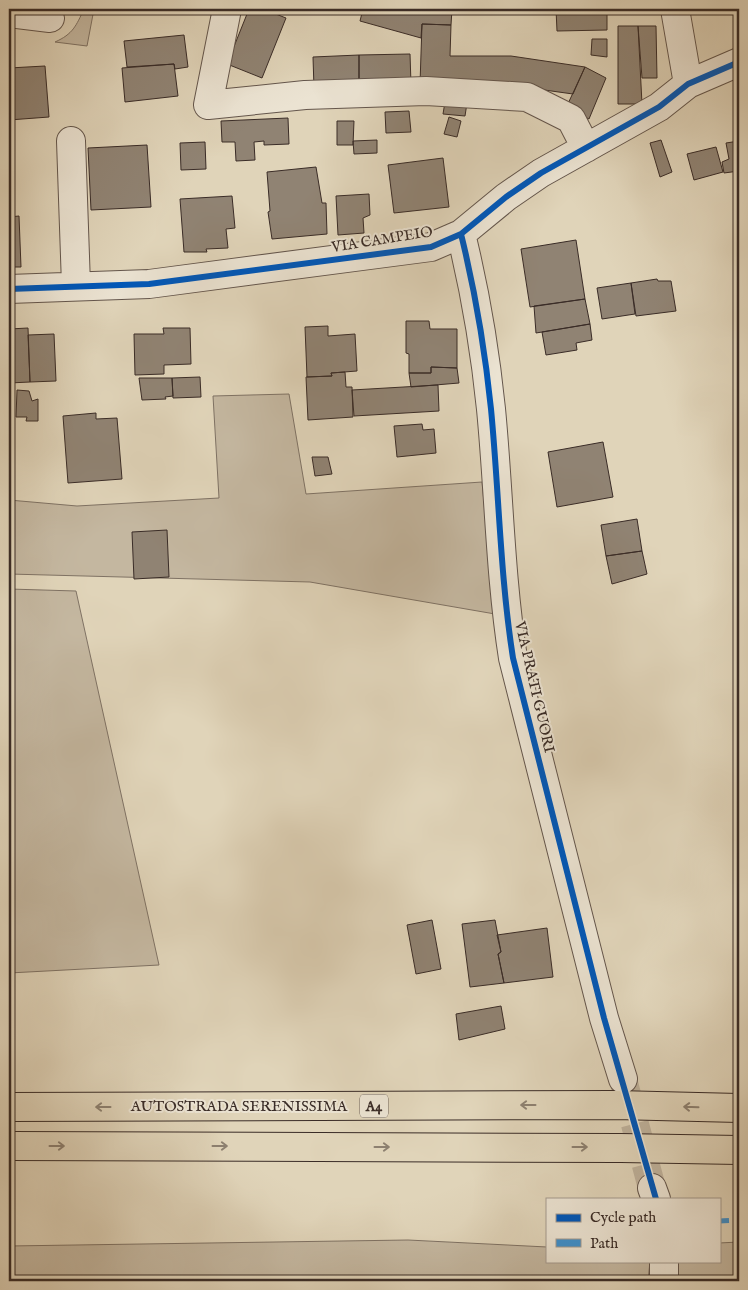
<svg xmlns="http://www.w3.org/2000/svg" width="748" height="1290" font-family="'IM FELL English',serif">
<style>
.green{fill:#c4b7a0;stroke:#7f7264}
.building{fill:#908373;stroke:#3a2c27}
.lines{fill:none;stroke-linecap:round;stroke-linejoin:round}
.minor-tunnel{stroke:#bfb29c;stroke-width:28;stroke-dasharray:28 14;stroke-linecap:butt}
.minor-casing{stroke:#64564c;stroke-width:30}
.highway-casing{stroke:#3a2c27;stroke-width:30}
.minor{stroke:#ebe3d2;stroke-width:28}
.highway{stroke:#e0d4b9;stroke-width:28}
.quiet{stroke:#3e90cc;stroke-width:5;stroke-dasharray:10 5;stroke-linecap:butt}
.cycleway-casing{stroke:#ebe3d2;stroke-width:9}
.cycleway{stroke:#0057b8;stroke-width:6}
.oneway{stroke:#8d8070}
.labels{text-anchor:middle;stroke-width:4;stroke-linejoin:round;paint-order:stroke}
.shield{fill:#ebe3d2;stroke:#6f635a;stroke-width:1}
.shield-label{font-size:14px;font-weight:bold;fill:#3a2c27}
.street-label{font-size:15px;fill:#3a2c27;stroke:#ebe3d2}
</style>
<rect width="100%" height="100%" fill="#e0d4b9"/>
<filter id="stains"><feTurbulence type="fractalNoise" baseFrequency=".004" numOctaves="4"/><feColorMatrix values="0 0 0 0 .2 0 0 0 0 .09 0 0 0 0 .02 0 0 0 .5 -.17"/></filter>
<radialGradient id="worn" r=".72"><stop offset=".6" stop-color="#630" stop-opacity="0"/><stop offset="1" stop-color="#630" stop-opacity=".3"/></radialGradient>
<!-- green -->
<path class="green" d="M 84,9 L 94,9 L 87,46 L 55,42 C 73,34 76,26 84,9 Z
M 289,394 L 306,494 L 482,482 L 495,614 L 310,582 L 9,574 L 9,500 L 77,506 L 219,498 L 213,396 Z
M 9,589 L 76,591 L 159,965 L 9,973 Z
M 408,1240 L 547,1247 L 547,1261 L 650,1261 L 648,1281 L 44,1281 C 32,1280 21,1281 9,1281 L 9,1246 Z
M 739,1242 L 739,1281 L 676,1281 L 675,1261 L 719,1261 L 719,1243 Z"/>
<!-- building -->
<path class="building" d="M 249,9 L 263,9 L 286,18 L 262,78 L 227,64 Z
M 363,9 L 452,9 L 451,25 L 422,24 L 421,38 L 360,21 Z
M 556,9 L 607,9 L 607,30 L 557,31 Z
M 422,24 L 451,25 L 450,56 L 511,56 L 585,67 L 573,94 L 494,83 L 420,84 Z
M 618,26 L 638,26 L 642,104 L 618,104 Z
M 638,26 L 656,26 L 657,78 L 642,78 Z
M 184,35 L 188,67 L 175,69 L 174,64 L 127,67 L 124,41 Z
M 592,39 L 607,39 L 607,57 L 591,55 Z
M 410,54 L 411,84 L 359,86 L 359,55 Z
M 359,55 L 359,86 L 314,88 L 313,57 Z
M 174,64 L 178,96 L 125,102 L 122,68 Z
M 45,66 L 49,117 L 9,120 L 9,68 Z
M 585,67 L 606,78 L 589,119 L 566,108 Z
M 445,102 L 467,103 L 465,116 L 443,114 Z
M 409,111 L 411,132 L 386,133 L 385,112 Z
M 449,117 L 461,121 L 457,137 L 444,134 Z
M 288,118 L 289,144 L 264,145 L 264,141 L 254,142 L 255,160 L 236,161 L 235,142 L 222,142 L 221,121 Z
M 337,121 L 354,121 L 353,145 L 337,145 Z
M 377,140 L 377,153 L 354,154 L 353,141 Z
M 661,140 L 672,172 L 660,177 L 650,143 Z
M 739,141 L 739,171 L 724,173 L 722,162 L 729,159 L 726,143 Z
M 205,142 L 206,169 L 181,170 L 180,143 Z
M 147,145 L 151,207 L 91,210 L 88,148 Z
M 716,147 L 723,172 L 694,180 L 687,154 Z
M 443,158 L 449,207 L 394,213 L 388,165 Z
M 316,167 L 322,203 L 326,203 L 327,234 L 272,239 L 268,212 L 270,211 L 267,172 Z
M 369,194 L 370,215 L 363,218 L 364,233 L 338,235 L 336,196 Z
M 232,196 L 235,228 L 226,229 L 228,248 L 206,249 L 207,252 L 184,252 L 180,199 Z
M 19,216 L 21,267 L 9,267 L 9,217 Z
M 576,240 L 585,299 L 530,307 L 521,249 Z
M 657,279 L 658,281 L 671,281 L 676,311 L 636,316 L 631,283 Z
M 631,283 L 635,314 L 602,319 L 597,288 Z
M 585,299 L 590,324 L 536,333 L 534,306 Z
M 406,321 L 429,321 L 430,329 L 457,329 L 457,368 L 431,367 L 431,373 L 409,373 L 409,354 L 406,353 Z
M 590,324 L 592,340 L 576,343 L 577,350 L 546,355 L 542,332 Z
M 328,326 L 328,336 L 355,334 L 357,371 L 331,373 L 332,376 L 307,377 L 305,327 Z
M 28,328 L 30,382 L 9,383 L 9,329 Z
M 163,328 L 190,328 L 191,364 L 164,365 L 164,374 L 135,375 L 134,334 L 164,334 Z
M 54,334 L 56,381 L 30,382 L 28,335 Z
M 431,367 L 457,368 L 459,383 L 411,387 L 409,373 L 431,373 Z
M 345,372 L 346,387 L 352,387 L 353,417 L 308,420 L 306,377 L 332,376 L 331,373 Z
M 200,377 L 201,397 L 173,398 L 172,378 Z
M 139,378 L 172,378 L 173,396 L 165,397 L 166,399 L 142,400 Z
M 438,385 L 439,411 L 354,416 L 352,390 Z
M 17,390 L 29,391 L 32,401 L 38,399 L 38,421 L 26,421 L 27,417 L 16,417 Z
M 96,413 L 96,419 L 117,418 L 122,479 L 68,483 L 63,416 Z
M 422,424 L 423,430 L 434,429 L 436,453 L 397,457 L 394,426 Z
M 603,442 L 613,497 L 557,507 L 548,452 Z
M 312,457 L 328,457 L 332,474 L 315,476 Z
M 637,519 L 642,551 L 606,556 L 601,525 Z
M 167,530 L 169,577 L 134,579 L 132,532 Z
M 642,551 L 647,574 L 612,584 L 606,556 Z
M 432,920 L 441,969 L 416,974 L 407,925 Z
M 495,920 L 501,952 L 498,954 L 504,983 L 470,987 L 462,924 Z
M 547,928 L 553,977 L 504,983 L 498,954 L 501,952 L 497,935 Z
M 501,1006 L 505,1029 L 459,1040 L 456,1014 Z"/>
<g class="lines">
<!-- minor-tunnel -->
<path class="minor-tunnel" d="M 624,1083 L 652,1188"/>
<!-- minor casing -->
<g class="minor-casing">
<path id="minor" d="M 227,9 L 208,105 L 305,95 L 426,91 L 527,97 L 571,119 L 586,148
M 675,9 L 688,84
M 9,13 L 50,18
M 71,141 L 76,285
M 461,234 C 475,291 485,350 491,409 C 499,492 500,575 513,658 L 604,1018 L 623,1079
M 9,289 L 149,284 L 431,247 L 461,234 L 506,197 L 541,173 L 659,107 L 688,84 L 739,62
M 652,1188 L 656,1199
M 664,1261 L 664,1281"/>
</g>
<!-- highway casing -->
<g class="highway-casing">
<path id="highway" d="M 9,1107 L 616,1105 L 739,1108
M 9,1146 L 621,1148 L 739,1150"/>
</g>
<!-- minor -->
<use href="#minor" class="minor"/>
<!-- highway -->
<use href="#highway" class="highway"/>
<!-- quiet -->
<path class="quiet" d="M 719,1221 L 739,1220"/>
<!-- cycleway casing -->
<g class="cycleway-casing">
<path id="cycleway" d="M 461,234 C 475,291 485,350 491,409 C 499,492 500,575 513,658 L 604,1018 L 656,1199
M 9,289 L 149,284 L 431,247 L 461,234 L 506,197 L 541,173 L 659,107 L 688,84 L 739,62"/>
</g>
<!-- cycleway -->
<use href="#cycleway" class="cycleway"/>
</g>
<!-- one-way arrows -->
<defs><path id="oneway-shaft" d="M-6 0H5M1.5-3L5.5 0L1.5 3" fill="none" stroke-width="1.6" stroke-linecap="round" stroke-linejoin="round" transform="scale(1.25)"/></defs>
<g class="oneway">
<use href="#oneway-shaft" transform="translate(528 1105) rotate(180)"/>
<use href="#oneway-shaft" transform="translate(103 1107) rotate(180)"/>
<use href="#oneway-shaft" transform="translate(691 1107) rotate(-178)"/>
<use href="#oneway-shaft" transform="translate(57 1146)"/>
<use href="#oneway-shaft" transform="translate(220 1146)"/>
<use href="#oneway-shaft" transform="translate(382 1147)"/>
<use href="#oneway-shaft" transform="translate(580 1147)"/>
</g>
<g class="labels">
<!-- shield labels -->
<rect class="shield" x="360" y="1094.5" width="28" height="23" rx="4"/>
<g class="shield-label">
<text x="374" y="1111">A4</text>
</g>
<!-- street labels -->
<g class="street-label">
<text transform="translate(382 239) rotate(-9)" y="5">VIA CAMPEIO</text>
<text transform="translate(535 687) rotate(77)" y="5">VIA PRATI GUORI</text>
<text x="239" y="1111">AUTOSTRADA SERENISSIMA</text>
</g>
</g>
<!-- margin -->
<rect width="748" height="1290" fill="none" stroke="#e0d4b9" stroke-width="30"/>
<rect x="10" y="10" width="728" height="1270" fill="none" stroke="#3a2c27" stroke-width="2.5"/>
<rect x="15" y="15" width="718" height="1260" fill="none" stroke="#3a2c27"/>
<!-- legend -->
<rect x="546" y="1198" width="175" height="65" fill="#ebe3d2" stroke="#a49a8e"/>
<rect x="556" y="1214" width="25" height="8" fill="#0057b8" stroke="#a49a8e"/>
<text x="590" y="1222" font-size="15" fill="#3a2c27">Cycle path</text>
<rect x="556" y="1239" width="25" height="8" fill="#3e90cc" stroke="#a49a8e"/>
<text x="590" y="1248" font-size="15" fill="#3a2c27">Path</text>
<rect width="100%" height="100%" filter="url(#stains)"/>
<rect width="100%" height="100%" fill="url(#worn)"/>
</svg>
